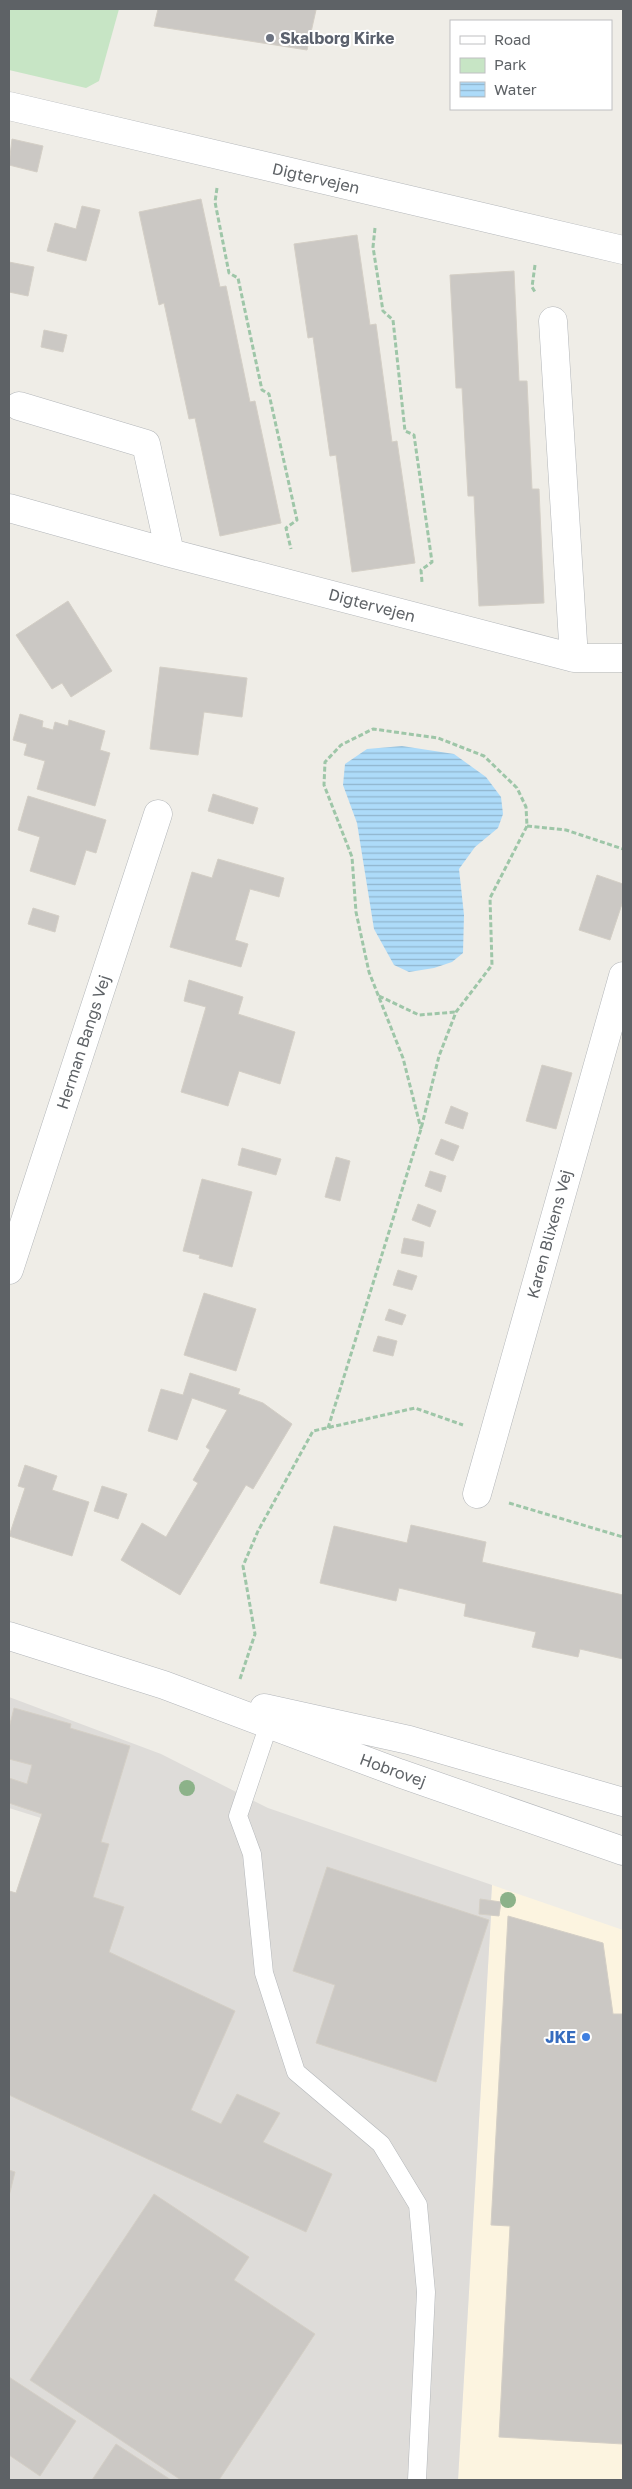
<svg xmlns="http://www.w3.org/2000/svg" width="632" height="2489" font-family="'Golos Text',sans-serif">
<style>
.commercial{fill:#fcf4e0}
.industrial{fill:#dedcd9}
.green{fill:#c7e5c5}
.water{fill:url(#water-rules)}
.building{fill:#cbc8c4;stroke:#d4cfc6}
.lines{fill:none;stroke-linecap:round;stroke-linejoin:round}
.service-casing{stroke:#b4b7ba;stroke-width:19}
.minor-casing{stroke:#b4b7ba;stroke-width:29}
.tertiary-casing{stroke:#b4b7ba;stroke-width:29}
.secondary-casing{stroke:#b3b6ba;stroke-width:29}
.path{stroke:#9ec6a8;stroke-width:3;stroke-dasharray:5 2.5;stroke-linecap:butt}
.service{stroke:#fff;stroke-width:18}
.minor{stroke:#fff;stroke-width:28}
.tertiary{stroke:#fff;stroke-width:28}
.secondary{stroke:#fff;stroke-width:28}
.tree{fill:#8cb289}
.worship-dot{fill:#6b7280;stroke:#fff;stroke-width:2}
.shop-dot{fill:#3f7fe0;stroke:#fff;stroke-width:2}
.labels{text-anchor:middle;stroke-width:4;stroke-linejoin:round;paint-order:stroke}
.worship-label{font-size:16px;font-weight:bold;fill:#5b616d;stroke:#fff;text-anchor:start}
.street-label{font-size:16px;fill:#5e6266;stroke:#fff}
.shop-label{font-size:16px;font-weight:bold;fill:#366cbe;stroke:#fff;text-anchor:end}
</style>
<defs>
<pattern id="water-rules" width="6" height="5" patternUnits="userSpaceOnUse" patternTransform="scale(1.25)"><rect width="6" height="5" fill="#addbf9"/><path d="M0 2.5h6" fill="none" stroke="#90b5cd"/></pattern>
</defs>
<rect width="100%" height="100%" fill="#efede7"/>
<!-- commercial -->
<path class="commercial" d="M 492,1885 L 623,1930 L 623,2480 L 458,2480 L 491,1915 L 501,1902 L 491,1901 Z"/>
<!-- industrial -->
<path class="industrial" d="M 9,1697 L 161,1754 L 268,1808 L 492,1885 L 491,1901 L 501,1902 L 499,1916 L 491,1915 L 458,2480 L 9,2480 L 9,1891 L 16,1893 L 41,1818 L 9,1808 Z"/>
<!-- green -->
<path class="green" d="M 9,9 L 119,9 L 99,81 L 86,88 L 9,70 Z"/>
<!-- water -->
<path class="water" d="M 402,746 L 454,754 L 486,777 L 501,797 L 503,814 L 498,828 L 475,847 L 459,869 L 464,915 L 463,953 L 452,962 L 434,968 L 409,972 L 394,965 L 374,929 L 357,823 L 343,785 L 345,764 L 367,749 Z"/>
<!-- building -->
<path class="building" d="M 158,9 L 310,9 L 316,10 L 307,50 L 154,26 Z
M 12,139 L 43,146 L 37,172 L 9,165 Z
M 201,199 L 220,287 L 226,286 L 250,402 L 255,401 L 281,523 L 220,536 L 195,418 L 189,419 L 164,303 L 159,305 L 139,212 Z
M 82,206 L 100,210 L 86,261 L 47,251 L 55,223 L 76,229 Z
M 357,235 L 370,325 L 376,324 L 392,442 L 397,441 L 415,563 L 352,572 L 336,455 L 330,456 L 313,337 L 308,338 L 294,244 Z
M 9,262 L 34,267 L 28,296 L 9,292 Z
M 514,271 L 519,381 L 527,381 L 532,489 L 539,489 L 544,603 L 479,606 L 474,496 L 468,496 L 462,388 L 456,388 L 450,275 Z
M 44,330 L 67,335 L 63,352 L 41,347 Z
M 68,601 L 112,671 L 71,697 L 62,683 L 52,689 L 16,635 Z
M 160,667 L 247,678 L 242,717 L 204,712 L 198,755 L 150,749 Z
M 20,714 L 43,721 L 42,727 L 53,730 L 55,722 L 68,726 L 69,720 L 105,731 L 100,750 L 110,753 L 95,806 L 37,789 L 45,761 L 24,755 L 27,744 L 13,740 Z
M 213,794 L 258,808 L 253,824 L 208,811 Z
M 28,796 L 106,820 L 96,853 L 86,850 L 75,885 L 30,871 L 40,837 L 18,830 Z
M 218,859 L 284,878 L 279,897 L 250,889 L 235,940 L 248,944 L 241,967 L 170,947 L 192,872 L 212,878 Z
M 597,875 L 623,884 L 623,901 L 610,940 L 579,930 Z
M 33,908 L 59,916 L 55,932 L 28,924 Z
M 189,980 L 243,997 L 238,1014 L 295,1032 L 280,1084 L 239,1071 L 228,1106 L 181,1092 L 206,1007 L 184,1001 Z
M 542,1065 L 572,1073 L 556,1129 L 526,1121 Z
M 451,1106 L 468,1113 L 463,1129 L 445,1123 Z
M 441,1139 L 459,1146 L 453,1161 L 435,1154 Z
M 242,1148 L 281,1159 L 276,1175 L 238,1165 Z
M 336,1157 L 350,1161 L 340,1201 L 325,1197 Z
M 430,1171 L 446,1176 L 441,1192 L 425,1186 Z
M 202,1179 L 252,1192 L 232,1267 L 199,1258 L 200,1255 L 183,1251 Z
M 418,1204 L 436,1211 L 430,1227 L 412,1220 Z
M 404,1238 L 424,1242 L 422,1257 L 401,1253 Z
M 398,1270 L 417,1276 L 412,1290 L 393,1285 Z
M 204,1293 L 256,1309 L 236,1371 L 184,1355 Z
M 389,1309 L 406,1315 L 402,1325 L 385,1320 Z
M 378,1336 L 397,1341 L 393,1356 L 373,1351 Z
M 190,1373 L 240,1389 L 238,1394 L 263,1403 L 292,1424 L 253,1489 L 246,1485 L 180,1595 L 121,1560 L 142,1523 L 166,1537 L 198,1483 L 193,1480 L 210,1450 L 206,1447 L 227,1410 L 192,1398 L 177,1440 L 148,1431 L 161,1389 L 183,1395 Z
M 25,1465 L 57,1476 L 52,1490 L 89,1502 L 72,1556 L 9,1536 L 25,1488 L 18,1486 Z
M 102,1486 L 127,1494 L 118,1519 L 94,1511 Z
M 411,1525 L 486,1542 L 482,1562 L 623,1595 L 623,1659 L 580,1649 L 578,1657 L 532,1647 L 536,1632 L 464,1616 L 466,1604 L 399,1588 L 396,1601 L 320,1583 L 334,1526 L 407,1543 Z
M 14,1708 L 71,1724 L 70,1728 L 130,1746 L 101,1842 L 109,1844 L 93,1897 L 124,1907 L 109,1952 L 235,2011 L 191,2110 L 221,2124 L 237,2094 L 280,2113 L 263,2142 L 332,2174 L 306,2232 L 9,2095 L 9,1891 L 16,1893 L 42,1814 L 9,1803 L 9,1778 L 27,1784 L 32,1765 L 9,1759 L 9,1728 Z
M 327,1867 L 489,1920 L 436,2082 L 316,2043 L 335,1985 L 293,1971 Z
M 480,1899 L 501,1902 L 499,1916 L 479,1914 Z
M 508,1916 L 603,1943 L 613,2014 L 623,2014 L 623,2444 L 499,2437 L 510,2226 L 491,2225 Z
M 9,2170 L 15,2172 L 9,2196 Z
M 154,2194 L 249,2257 L 234,2280 L 315,2334 L 219,2480 L 181,2480 L 30,2380 Z
M 9,2377 L 76,2421 L 40,2476 L 9,2455 Z
M 116,2444 L 171,2480 L 92,2480 Z"/>
<g class="lines">
<!-- service casing -->
<g class="service-casing">
<path id="service" d="M 272,1715 L 238,1816 L 252,1854 L 264,1973 L 296,2072 L 381,2144 L 418,2205 L 426,2292 L 417,2480"/>
</g>
<!-- minor casing -->
<g class="minor-casing">
<path id="minor" d="M 553,321 L 574,658
M 19,406 L 146,444 L 170,553
M 9,508 L 170,553 L 574,658 L 623,658
M 9,1270 L 158,814
M 477,1494 L 623,976"/>
</g>
<!-- tertiary casing -->
<g class="tertiary-casing">
<path id="tertiary" d="M 9,106 L 623,250"/>
</g>
<!-- secondary casing -->
<g class="secondary-casing">
<path id="secondary" d="M 9,1636 L 164,1685 L 399,1773 L 623,1851
M 264,1708 L 409,1740 L 623,1802"/>
</g>
<!-- path -->
<path class="path" d="M 217,188 L 215,202 L 229,273 L 238,278 L 262,390 L 269,394 L 297,520 L 286,528 L 291,549
M 375,228 L 373,247 L 383,311 L 393,320 L 405,431 L 414,435 L 432,562 L 421,570 L 422,582
M 535,265 L 532,287 L 535,292
M 527,826 L 566,830 L 623,849
M 379,996 L 419,1015 L 456,1012
M 328,1428 L 421,1129 L 439,1056 L 456,1012 L 492,965 L 490,898 L 527,826 L 526,807 L 517,788 L 484,756 L 438,738 L 373,729 L 341,745 L 325,762 L 324,785 L 352,857 L 356,912 L 369,972 L 403,1058 L 421,1129
M 509,1503 L 623,1537
M 240,1679 L 255,1634 L 243,1566 L 258,1531 L 313,1431 L 415,1408 L 463,1425"/>
<!-- service -->
<use href="#service" class="service"/>
<!-- minor -->
<use href="#minor" class="minor"/>
<!-- tertiary -->
<use href="#tertiary" class="tertiary"/>
<!-- secondary -->
<use href="#secondary" class="secondary"/>
</g>
<!-- trees -->
<g class="tree">
<circle cx="187" cy="1788" r="8"/>
<circle cx="508" cy="1900" r="8"/>
</g>
<!-- markers -->
<circle class="worship-dot" cx="270" cy="38" r="5"/>
<circle class="shop-dot" cx="586" cy="2037" r="5"/>
<g class="labels">
<!-- worship labels -->
<g class="worship-label">
<text x="280" y="44">Skalborg Kirke</text>
</g>
<!-- street labels -->
<g class="street-label">
<text transform="translate(316 178) rotate(13)" y="6">Digtervejen</text>
<text transform="translate(372 605) rotate(15)" y="6">Digtervejen</text>
<text transform="translate(83 1042) rotate(-72)" y="6">Herman Bangs Vej</text>
<text transform="translate(549 1234) rotate(-75)" y="6">Karen Blixens Vej</text>
<text transform="translate(393 1770) rotate(20)" y="6">Hobrovej</text>
</g>
<!-- shop labels -->
<g class="shop-label">
<text x="576" y="2043">JKE</text>
</g>
</g>
<!-- border -->
<rect width="632" height="2489" fill="none" stroke="#5e6266" stroke-width="20"/>
<!-- legend -->
<rect x="450" y="20" width="162" height="90" fill="#ffffff" stroke="#bfc0c2"/>
<rect x="460" y="36" width="25" height="8" fill="#ffffff" stroke="#bfc0c2"/>
<text x="494" y="45" font-size="15" fill="#5e6266">Road</text>
<rect x="460" y="58" width="25" height="15" fill="#c7e5c5" stroke="#bfc0c2"/>
<text x="494" y="70" font-size="15" fill="#5e6266">Park</text>
<rect x="460" y="82" width="25" height="15" fill="url(#water-rules)" stroke="#bfc0c2"/>
<text x="494" y="95" font-size="15" fill="#5e6266">Water</text>
</svg>
